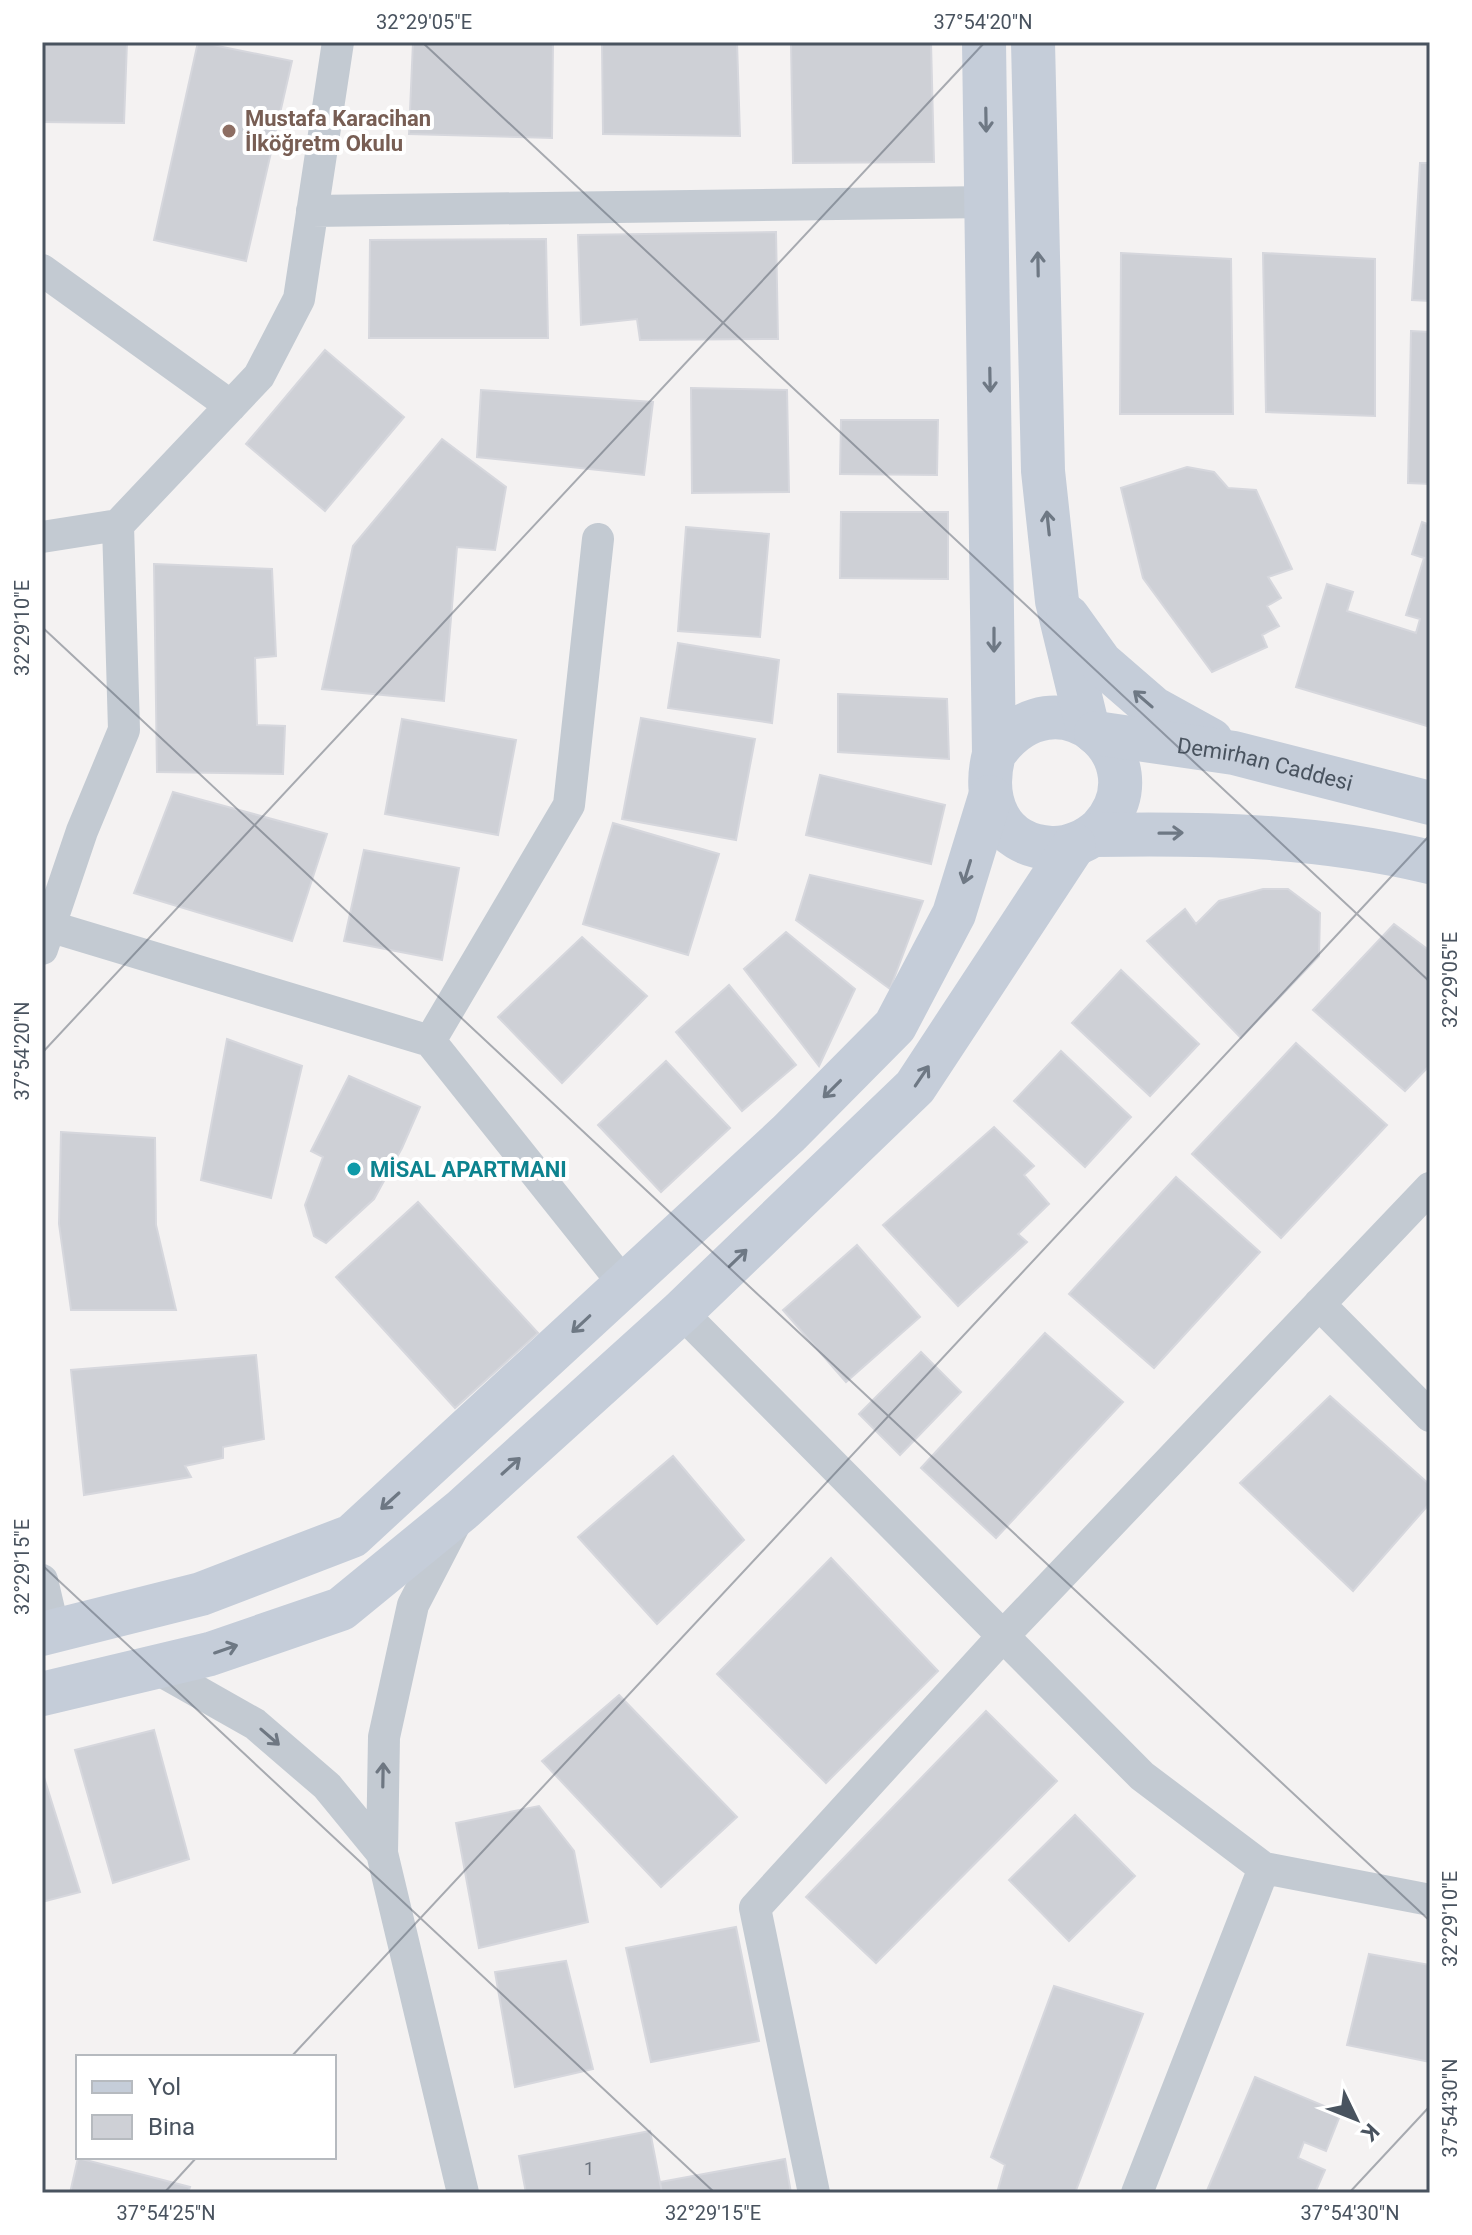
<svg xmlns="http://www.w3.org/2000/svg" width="1472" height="2235" font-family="Roboto,sans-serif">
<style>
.building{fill:#ced0d6;stroke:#d6d7dd;stroke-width:2}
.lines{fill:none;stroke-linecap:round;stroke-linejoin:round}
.street{stroke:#c3cad2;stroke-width:32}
.secondary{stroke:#c5cdd9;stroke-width:44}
.oneway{stroke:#6e7884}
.oneway2{stroke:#6e7782}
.ticks{fill:none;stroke:#49535f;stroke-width:2;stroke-opacity:0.45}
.education-dot{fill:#8d6e63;stroke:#fff;stroke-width:3}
.culture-dot{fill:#0f9aa8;stroke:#fff;stroke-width:3}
.labels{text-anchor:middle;stroke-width:8;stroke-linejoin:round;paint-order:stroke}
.number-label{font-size:18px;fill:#6a727d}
.education-label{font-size:22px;font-weight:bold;fill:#785e54;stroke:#fff;text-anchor:start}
.street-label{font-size:22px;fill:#49535f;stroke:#fff}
.culture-label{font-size:22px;font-weight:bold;fill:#0d838f;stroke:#fff;text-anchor:start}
.neatline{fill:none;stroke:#49535f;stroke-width:3}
.ticks-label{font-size:20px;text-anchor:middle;fill:#49535f}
</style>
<rect width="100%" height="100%" fill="#f4f2f2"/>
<!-- building -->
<path class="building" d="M 42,42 L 127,42 L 124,123 L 42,122 Z
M 198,42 L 292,61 L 246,261 L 154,240 Z
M 413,42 L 553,42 L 552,138 L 409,134 Z
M 602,42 L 737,42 L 740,136 L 603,134 Z
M 791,42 L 931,42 L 934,162 L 793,163 Z
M 1420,163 L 1430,163 L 1430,301 L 1412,300 Z
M 776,232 L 778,339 L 640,340 L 637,319 L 581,325 L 578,235 Z
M 546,239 L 548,338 L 369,338 L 370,240 Z
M 1121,253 L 1231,259 L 1233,414 L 1120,414 Z
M 1263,253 L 1375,259 L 1375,416 L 1266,412 Z
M 1411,331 L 1430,332 L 1430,484 L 1408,483 Z
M 325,350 L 404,417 L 325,511 L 246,444 Z
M 691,388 L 787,390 L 789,492 L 692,493 Z
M 481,390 L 653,402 L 644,475 L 477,457 Z
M 841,420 L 938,420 L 937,475 L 840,474 Z
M 442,439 L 506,487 L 495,550 L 457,547 L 444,701 L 322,689 L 353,546 Z
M 1187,467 L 1214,472 L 1228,488 L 1256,490 L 1292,569 L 1268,577 L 1281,598 L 1267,606 L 1279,626 L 1262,635 L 1267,647 L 1212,672 L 1143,578 L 1121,488 Z
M 841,512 L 948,512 L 948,579 L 840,578 Z
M 1422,522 L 1430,525 L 1430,727 L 1296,687 L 1327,584 L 1353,592 L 1347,611 L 1416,633 L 1420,619 L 1406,615 L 1424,558 L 1412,554 Z
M 686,527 L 769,534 L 760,637 L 678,631 Z
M 154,564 L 272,569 L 276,656 L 255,658 L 257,725 L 285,726 L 283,774 L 157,772 Z
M 678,643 L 779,660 L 772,723 L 668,708 Z
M 838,694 L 947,699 L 949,759 L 838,752 Z
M 641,718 L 755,739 L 736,840 L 622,819 Z
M 402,719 L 516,740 L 498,835 L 385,814 Z
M 820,775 L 945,805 L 931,864 L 806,835 Z
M 173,792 L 327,834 L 292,941 L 134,893 Z
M 613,823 L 719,854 L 688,955 L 583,924 Z
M 364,850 L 459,868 L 442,960 L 344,941 Z
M 810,875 L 923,901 L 890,989 L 796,920 Z
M 1263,889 L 1288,889 L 1320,913 L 1319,956 L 1241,1038 L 1147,941 L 1185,909 L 1196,924 L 1219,901 Z
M 1394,924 L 1430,951 L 1430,1065 L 1405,1091 L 1313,1010 Z
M 786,932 L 855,989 L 819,1066 L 744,969 Z
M 582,937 L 647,996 L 562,1083 L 498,1017 Z
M 1121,970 L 1199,1044 L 1150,1096 L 1072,1023 Z
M 729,985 L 796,1065 L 742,1111 L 676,1032 Z
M 227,1039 L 302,1066 L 271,1198 L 201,1180 Z
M 1296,1043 L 1387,1125 L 1281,1238 L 1192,1154 Z
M 1061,1051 L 1131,1117 L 1085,1167 L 1014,1101 Z
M 666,1061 L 730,1128 L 661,1192 L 598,1125 Z
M 349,1076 L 420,1107 L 402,1148 L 374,1199 L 326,1243 L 314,1236 L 305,1205 L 323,1157 L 311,1151 Z
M 994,1127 L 1034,1166 L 1024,1175 L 1049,1204 L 1018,1234 L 1027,1242 L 958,1306 L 883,1225 Z
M 61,1132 L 155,1138 L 156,1225 L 176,1310 L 71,1310 L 59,1224 Z
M 1176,1177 L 1260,1252 L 1154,1368 L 1069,1294 Z
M 418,1202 L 538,1333 L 455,1408 L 336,1277 Z
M 857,1245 L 920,1317 L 846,1382 L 783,1310 Z
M 1045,1333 L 1123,1402 L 996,1538 L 921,1468 Z
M 921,1352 L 961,1392 L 900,1455 L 859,1414 Z
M 256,1355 L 264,1439 L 223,1447 L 223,1458 L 185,1466 L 191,1477 L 84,1495 L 71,1370 Z
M 1330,1396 L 1430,1485 L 1430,1503 L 1353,1591 L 1240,1483 Z
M 673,1456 L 744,1540 L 657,1624 L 578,1537 Z
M 831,1558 L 938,1671 L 826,1783 L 717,1674 Z
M 619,1695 L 737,1817 L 661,1887 L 542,1761 Z
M 986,1711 L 1057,1781 L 876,1963 L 806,1897 Z
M 154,1730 L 189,1859 L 113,1883 L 75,1750 Z
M 42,1771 L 80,1892 L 42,1902 Z
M 539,1806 L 574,1851 L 588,1922 L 479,1948 L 456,1823 Z
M 1075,1815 L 1135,1876 L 1069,1941 L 1009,1880 Z
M 736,1927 L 759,2041 L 651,2062 L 626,1948 Z
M 1369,1954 L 1430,1965 L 1430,2062 L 1347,2045 Z
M 566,1961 L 593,2069 L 515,2087 L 495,1972 Z
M 1054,1986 L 1143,2014 L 1075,2193 L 997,2193 L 1005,2165 L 991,2157 Z
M 1255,2077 L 1341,2113 L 1326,2151 L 1304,2142 L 1298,2158 L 1325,2170 L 1315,2193 L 1206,2193 Z
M 650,2131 L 662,2193 L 526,2193 L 519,2156 Z
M 78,2158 L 190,2187 L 188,2193 L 70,2193 Z
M 785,2159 L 791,2193 L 662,2193 L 660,2182 Z"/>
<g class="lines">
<!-- street -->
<path class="street" d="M 312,211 L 988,202
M 42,270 L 231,406
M 42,537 L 118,525
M 42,924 L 430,1041 L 624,1284
M 42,949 L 82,831 L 124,730 L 118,525 L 259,376 L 299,299 L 338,42
M 430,1041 L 569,805 L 598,539
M 1319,1304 L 1430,1416
M 681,1312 L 1142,1776 L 1264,1868 L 1430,1900
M 457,1520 L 413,1605 L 384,1737 L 382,1853 L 463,2193
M 42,1580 L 54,1631
M 156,1668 L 255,1724 L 327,1786 L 382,1853
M 814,2193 L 755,1908 L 1003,1636 L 1430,1188
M 1137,2193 L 1264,1868"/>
<!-- secondary -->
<g class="secondary">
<path d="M 984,42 L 994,754 C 982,799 998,845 1051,848 C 1069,849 1089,840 1101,828 C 1164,760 1057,664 994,754"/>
<path d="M 1033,42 L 1043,471 L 1057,601 L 1087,725"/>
<path d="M 1068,617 L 1101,663 L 1153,708 L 1211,740"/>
<path id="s1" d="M 1096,733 L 1234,753 L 1430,803"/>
<path d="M 1094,835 C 1209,833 1317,835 1430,862"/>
<path d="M 42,1634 L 201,1594 L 352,1536 L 789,1133 L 895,1026 L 954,914 L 990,797"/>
<path d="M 42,1694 L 210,1654 L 341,1609 L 462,1510 L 681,1312 L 915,1087 L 1074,845"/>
</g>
</g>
<!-- one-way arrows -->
<defs><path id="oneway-shaft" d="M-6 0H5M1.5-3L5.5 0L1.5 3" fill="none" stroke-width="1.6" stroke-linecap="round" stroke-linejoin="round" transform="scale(2)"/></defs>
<g class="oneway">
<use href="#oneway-shaft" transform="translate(986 120) rotate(89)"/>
<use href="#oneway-shaft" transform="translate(1038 264) rotate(-91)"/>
<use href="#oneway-shaft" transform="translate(990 380) rotate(89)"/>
<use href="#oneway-shaft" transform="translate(1048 523) rotate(-96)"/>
<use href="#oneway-shaft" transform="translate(994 640) rotate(90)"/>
<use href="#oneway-shaft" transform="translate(1143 699) rotate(-139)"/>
<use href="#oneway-shaft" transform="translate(1171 833) rotate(-1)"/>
<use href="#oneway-shaft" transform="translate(967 872) rotate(107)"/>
<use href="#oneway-shaft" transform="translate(922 1076) rotate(-56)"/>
<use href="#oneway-shaft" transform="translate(832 1089) rotate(135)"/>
<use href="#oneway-shaft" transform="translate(738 1258) rotate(-44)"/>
<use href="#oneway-shaft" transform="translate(581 1324) rotate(137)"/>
<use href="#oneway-shaft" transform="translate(511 1466) rotate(-42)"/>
<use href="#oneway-shaft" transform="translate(390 1501) rotate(138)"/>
<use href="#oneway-shaft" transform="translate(226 1649) rotate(-19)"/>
</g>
<g class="oneway2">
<use href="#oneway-shaft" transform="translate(270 1737) rotate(41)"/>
<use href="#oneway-shaft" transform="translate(383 1775) rotate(-89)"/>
</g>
<!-- ticks -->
<path class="ticks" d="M 422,42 L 1430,982M 1428,42 L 1430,43M 42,627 L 1430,1921M 42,1053 L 985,42M 42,1565 L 715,2193M 291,2057 L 1430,835M 164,2193 L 197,2157M 1349,2193 L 1430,2106"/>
<!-- markers -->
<circle class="education-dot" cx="229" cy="131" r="8"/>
<circle class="culture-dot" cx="354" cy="1169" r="8"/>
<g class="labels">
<!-- number labels -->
<g class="number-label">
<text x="589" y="2175">1</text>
</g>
<!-- education labels -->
<g class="education-label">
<text x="245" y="126">Mustafa Karacihan<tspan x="245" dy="25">İlköğretm Okulu</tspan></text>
</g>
<!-- street labels -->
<g class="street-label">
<text dy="8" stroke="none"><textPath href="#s1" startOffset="172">Demirhan Caddesi</textPath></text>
</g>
<!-- culture labels -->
<g class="culture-label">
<text x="370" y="1177">MİSAL APARTMANI</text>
</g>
</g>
<!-- border -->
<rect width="1472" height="2235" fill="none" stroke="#ffffff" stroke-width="88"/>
<!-- legend -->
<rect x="76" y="2055" width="260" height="104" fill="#ffffff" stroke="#b6babf" stroke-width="2"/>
<rect x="92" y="2081" width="40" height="12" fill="#c5cdd9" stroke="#b6babf" stroke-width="2"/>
<text x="148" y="2095" font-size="24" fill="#49535f">Yol</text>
<rect x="92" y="2115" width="40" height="24" fill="#ced0d6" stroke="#b6babf" stroke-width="2"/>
<text x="148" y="2135" font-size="24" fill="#49535f">Bina</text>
<!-- north arrow -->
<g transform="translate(1356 2119) rotate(133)" stroke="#ffffff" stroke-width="6" paint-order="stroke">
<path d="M0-6L14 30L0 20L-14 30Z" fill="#49535f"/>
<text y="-12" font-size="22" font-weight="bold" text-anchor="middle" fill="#49535f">K</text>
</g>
<rect x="44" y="44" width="1384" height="2147" class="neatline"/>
<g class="ticks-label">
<text x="424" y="29">32°29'05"E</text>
<text x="983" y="29">37°54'20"N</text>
<text transform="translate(22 628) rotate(-90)" y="7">32°29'10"E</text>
<text transform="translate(1450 980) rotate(-90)" y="7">32°29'05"E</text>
<text transform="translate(22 1051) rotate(-90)" y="7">37°54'20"N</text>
<text transform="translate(22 1567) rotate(-90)" y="7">32°29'15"E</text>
<text transform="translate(1450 1919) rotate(-90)" y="7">32°29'10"E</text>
<text transform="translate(1450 2108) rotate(-90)" y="7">37°54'30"N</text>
<text x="166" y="2220">37°54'25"N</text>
<text x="713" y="2220">32°29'15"E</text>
<text x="1350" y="2220">37°54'30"N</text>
</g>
</svg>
